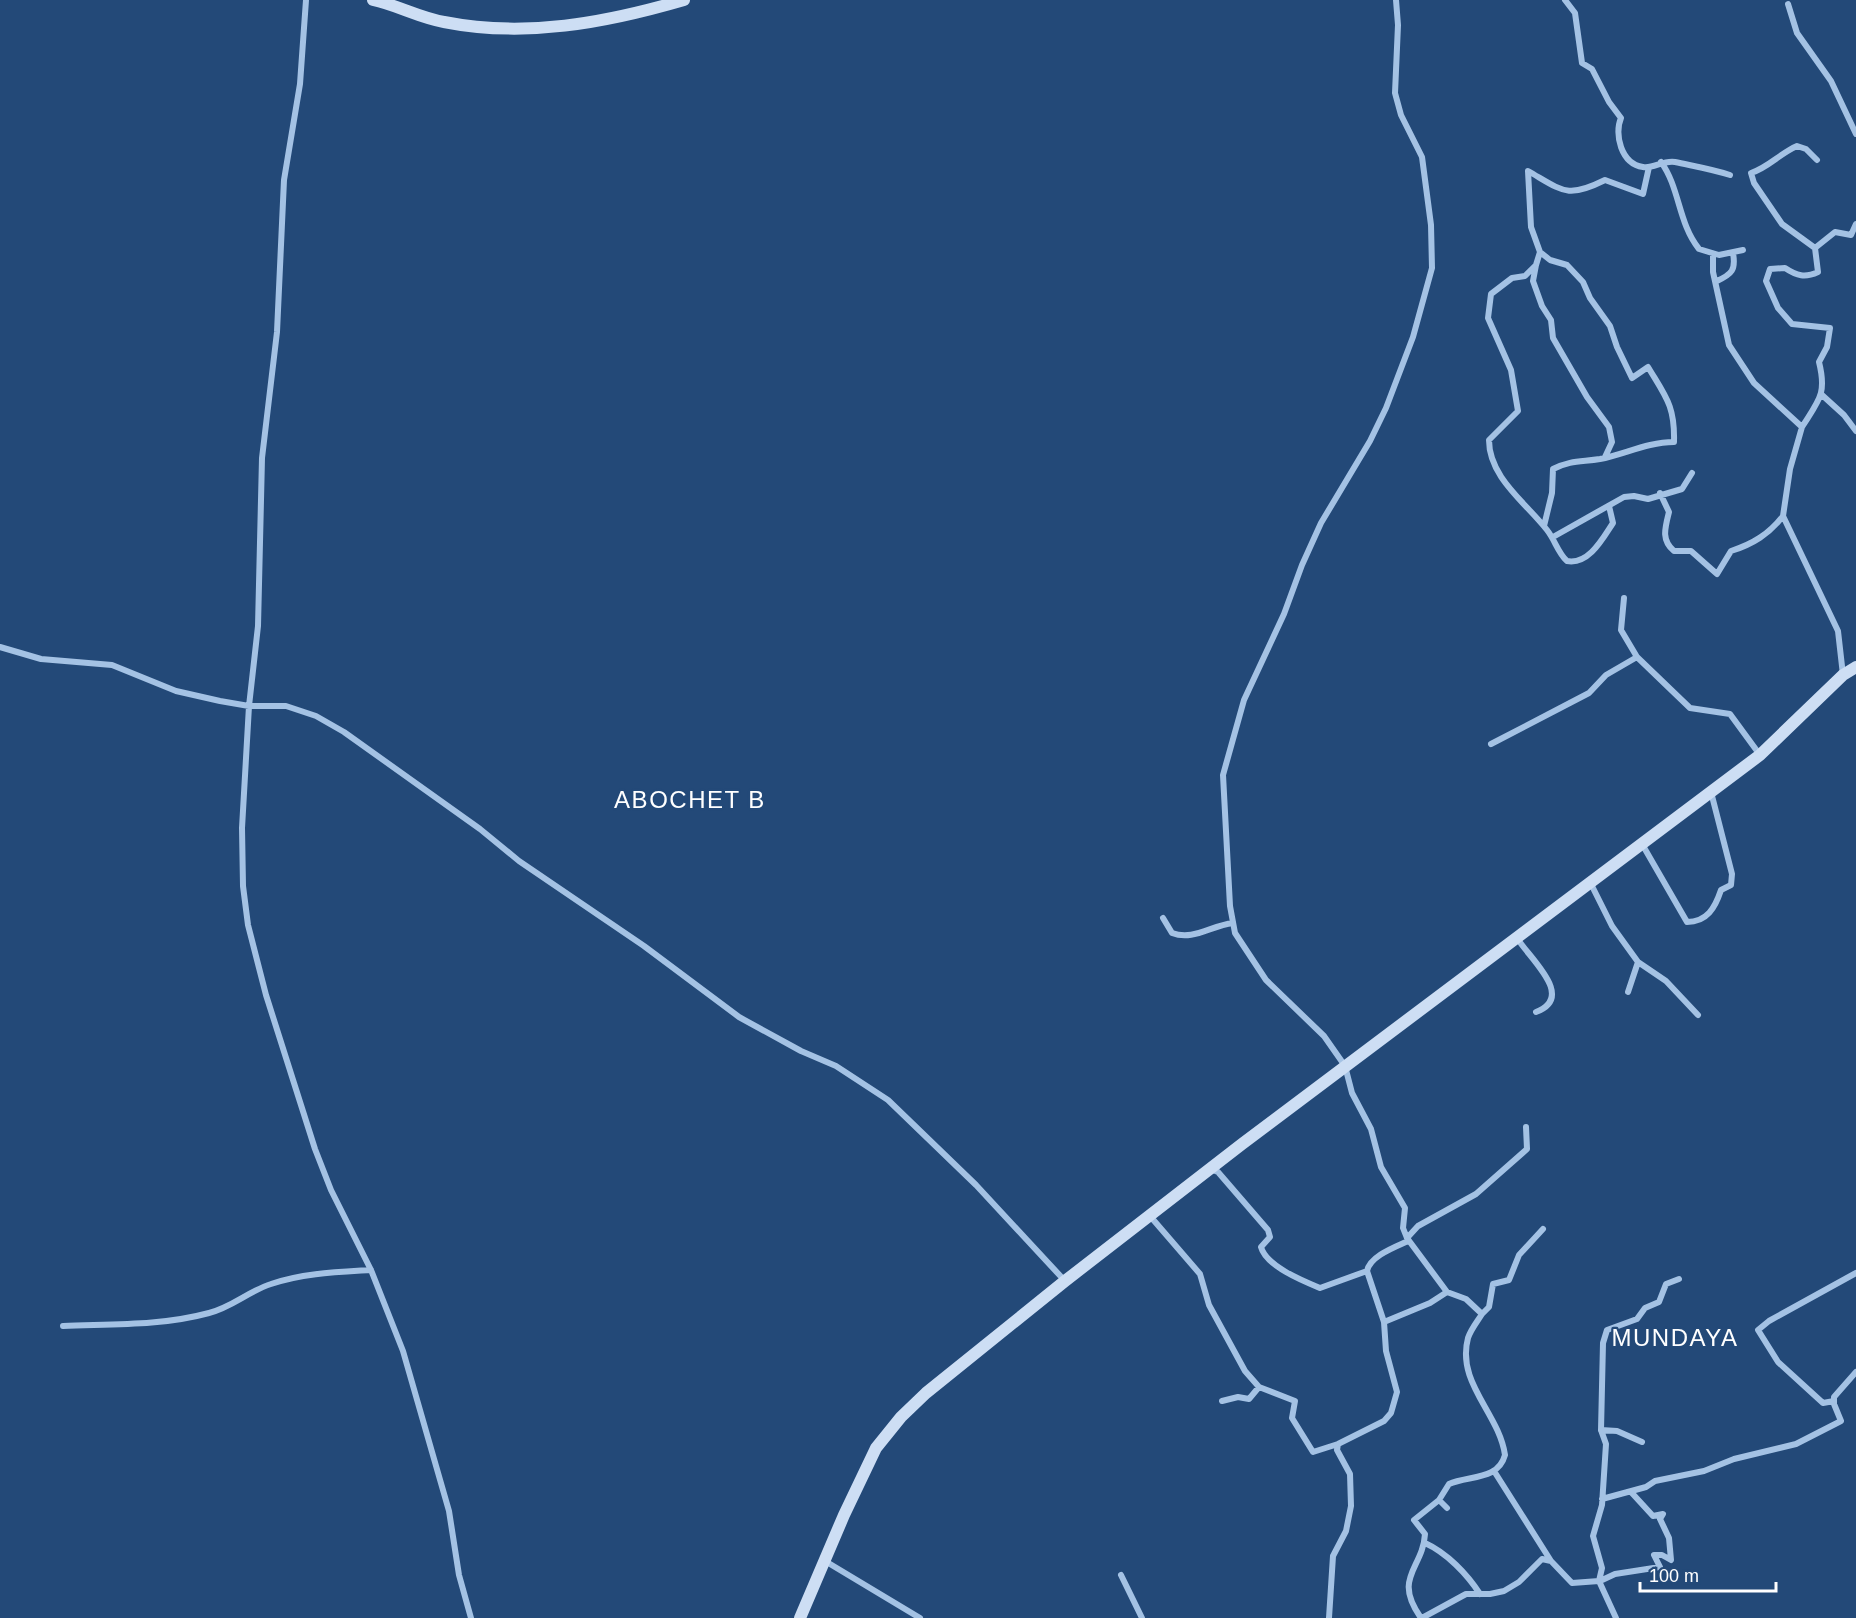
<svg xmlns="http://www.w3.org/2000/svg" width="1856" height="1618" font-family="Arial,sans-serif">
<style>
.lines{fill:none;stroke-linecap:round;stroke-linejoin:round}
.minor{stroke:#a4c2e4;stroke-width:6}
.secondary{stroke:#cddef4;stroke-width:12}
.labels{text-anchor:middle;stroke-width:4.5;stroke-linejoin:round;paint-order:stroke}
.quarter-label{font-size:24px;letter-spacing:1.5px;fill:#fff;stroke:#234978}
</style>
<rect width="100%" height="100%" fill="#234978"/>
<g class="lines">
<!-- minor -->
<path class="minor" d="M 306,0 L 300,84 L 284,180 L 277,332 L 262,458 L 258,626 L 249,706 L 242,828 L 243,886 L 248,925 L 266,995 L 315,1149 L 331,1190 L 371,1270 L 403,1351 L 449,1511 L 459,1575 L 471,1618
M 1396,0 L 1398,25 L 1395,93 L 1401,115 L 1422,157 L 1431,225 L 1432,268 L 1413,337 L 1386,408 L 1370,441 L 1321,523 L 1302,565 L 1284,614 L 1244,700 L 1223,775 L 1230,906 L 1235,933 L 1266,980 L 1324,1036 L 1345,1066 L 1352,1093 L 1371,1129 L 1381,1167 L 1405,1208 L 1403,1228 L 1407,1238 L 1447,1292
M 1565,0 L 1575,13 L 1582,63 L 1592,69 L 1609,102 L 1621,118 C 1614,134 1621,164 1643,167 C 1653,169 1663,160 1675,162 C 1693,166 1711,169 1730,175
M 1788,4 L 1797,33 L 1831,81 L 1856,134
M 1661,162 C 1680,188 1678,223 1699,249 L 1719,255 L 1743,250
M 1815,248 L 1835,232 L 1851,235 L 1856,224
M 1540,252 L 1536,265 L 1525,276 L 1512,278 L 1491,294 L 1488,318 L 1511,370 L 1518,411 L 1489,440 C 1489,477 1525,502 1547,530 C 1555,540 1558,553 1567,561 C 1589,565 1603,538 1613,523 L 1609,506
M 1713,254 L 1713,272 L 1729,345 L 1754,383 L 1802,427 C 1819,400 1827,394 1819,362 L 1827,347 L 1830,328 L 1792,324 L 1778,308 L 1766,281 L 1770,269 L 1785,268 C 1797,276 1805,278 1818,272 L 1815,248 L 1782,224 L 1754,183 L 1751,173 C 1769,167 1779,154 1797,146 L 1806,149 L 1817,160
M 1536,265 L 1533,281 L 1542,306 L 1551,320 L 1553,338 L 1587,397 L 1609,427 L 1612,442 L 1605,457
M 1717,281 C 1732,274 1736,270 1733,253
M 1822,395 L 1844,415 L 1856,431
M 1802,427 L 1790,469 L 1783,516 L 1838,631 L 1843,675
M 1660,493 L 1669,512 C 1665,528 1661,540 1674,551 L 1691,551 L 1717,574 L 1731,551 C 1753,544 1769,534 1783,516
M 1544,526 L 1552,493 L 1553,469 C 1571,460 1581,462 1600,459 C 1625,454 1648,442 1674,442 C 1675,406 1666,397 1648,367 L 1632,378 L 1617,347 L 1610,326 L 1590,298 L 1583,282 L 1567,265 L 1550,260 L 1540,252 L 1531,227 L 1528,171 C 1563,191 1567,199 1605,180 L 1643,194 L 1649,167
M 1553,537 L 1624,497 L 1634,496 L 1648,499 L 1682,489 L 1692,473
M 1624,598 L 1621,630 L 1637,657 L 1690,708 L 1730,714 L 1760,755
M 0,647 L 41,659 L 112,665 L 176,691 L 220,701 L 249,706 L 286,706 L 316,716 L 344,732 L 480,829 L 519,861 L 644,946 L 739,1017 L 801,1051 L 836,1066 L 888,1100 L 976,1185 L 1065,1281
M 1491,744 L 1589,693 L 1606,675 L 1637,657
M 1642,844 L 1687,922 C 1707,922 1715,908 1721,890 L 1731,885 L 1732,874 L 1711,792
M 1591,884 L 1612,926 L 1638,962 L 1666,981 L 1698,1015
M 1163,918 L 1172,933 C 1193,941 1210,926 1233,923
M 1517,938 C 1530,959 1576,997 1536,1012
M 1628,992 L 1638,962
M 1210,1169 L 1218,1172 L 1268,1230 L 1270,1237 L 1261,1247 C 1266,1266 1303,1281 1320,1288 L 1367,1271
M 1150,1216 L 1200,1274 L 1209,1305 L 1245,1371 L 1259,1387 L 1295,1401 L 1292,1418 L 1313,1452 L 1338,1444 L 1384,1421 L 1391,1413 L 1397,1392 L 1386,1351 L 1384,1322 L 1367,1271 C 1370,1256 1395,1247 1408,1241
M 1407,1238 L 1418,1226 L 1476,1194 L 1527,1149 L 1526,1127
M 1482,1314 L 1489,1307 L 1493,1284 L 1509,1280 L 1519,1255 L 1543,1229
M 1384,1322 L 1430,1303 L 1447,1292 L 1466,1299 L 1482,1314 C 1477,1322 1471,1329 1468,1338 C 1456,1383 1499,1413 1505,1455 C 1498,1481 1468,1475 1449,1484 L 1439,1500 L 1447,1508
M 63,1326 C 112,1324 161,1326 209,1313 C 231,1308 249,1291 271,1284 C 303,1273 338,1272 371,1270
M 1222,1401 L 1238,1397 L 1249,1399 L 1259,1387
M 1834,1401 L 1823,1403 L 1778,1362 L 1758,1330 L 1769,1321 L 1856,1273
M 1601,1430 L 1617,1431 L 1642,1442
M 1494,1471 L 1551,1561
M 1602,1499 L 1646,1487 L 1655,1481 L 1704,1471 L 1734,1459 L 1796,1444 L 1841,1421 L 1834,1404 L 1834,1397 L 1856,1372
M 1425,1543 C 1447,1553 1467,1574 1480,1594
M 825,1561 L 920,1618
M 1121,1575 L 1142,1618
M 1599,1581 L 1602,1568 L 1593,1536 L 1602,1505 L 1606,1444 L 1601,1430 L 1603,1343 L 1607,1330 L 1637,1319 L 1645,1308 L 1659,1302 L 1666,1284 L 1679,1279
M 1600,1581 L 1615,1574 L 1660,1567 L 1654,1555 L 1662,1555 L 1671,1560 L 1669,1538 L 1660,1519 L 1663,1514 L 1653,1516 L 1631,1492
M 1329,1618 L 1333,1556 L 1346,1531 L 1351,1506 L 1350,1474 L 1337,1450 L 1338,1444
M 1421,1618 C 1392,1577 1423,1569 1425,1534 L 1414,1520 L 1439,1500
M 1422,1618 L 1466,1594 L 1490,1594 L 1504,1591 L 1519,1582 L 1542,1559 L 1551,1561 L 1572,1583 L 1599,1581 L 1616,1618"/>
<!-- secondary -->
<path class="secondary" d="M 373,0 C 397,5 420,18 444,22 C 525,38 605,23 684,0
M 800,1618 L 844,1515 L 876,1448 L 901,1417 L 926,1393 L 1065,1281 L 1242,1144 L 1760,755 L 1843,675 L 1856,667"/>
</g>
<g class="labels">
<!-- quarter labels -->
<g class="quarter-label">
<text x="690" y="808">ABOCHET B</text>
<text x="1675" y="1346">MUNDAYA</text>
</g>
</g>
<!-- scale -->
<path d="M1640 1582v9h136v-9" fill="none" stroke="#ffffff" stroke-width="3"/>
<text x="1649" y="1582" font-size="18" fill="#ffffff" stroke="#234978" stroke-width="4.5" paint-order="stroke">100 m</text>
</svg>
